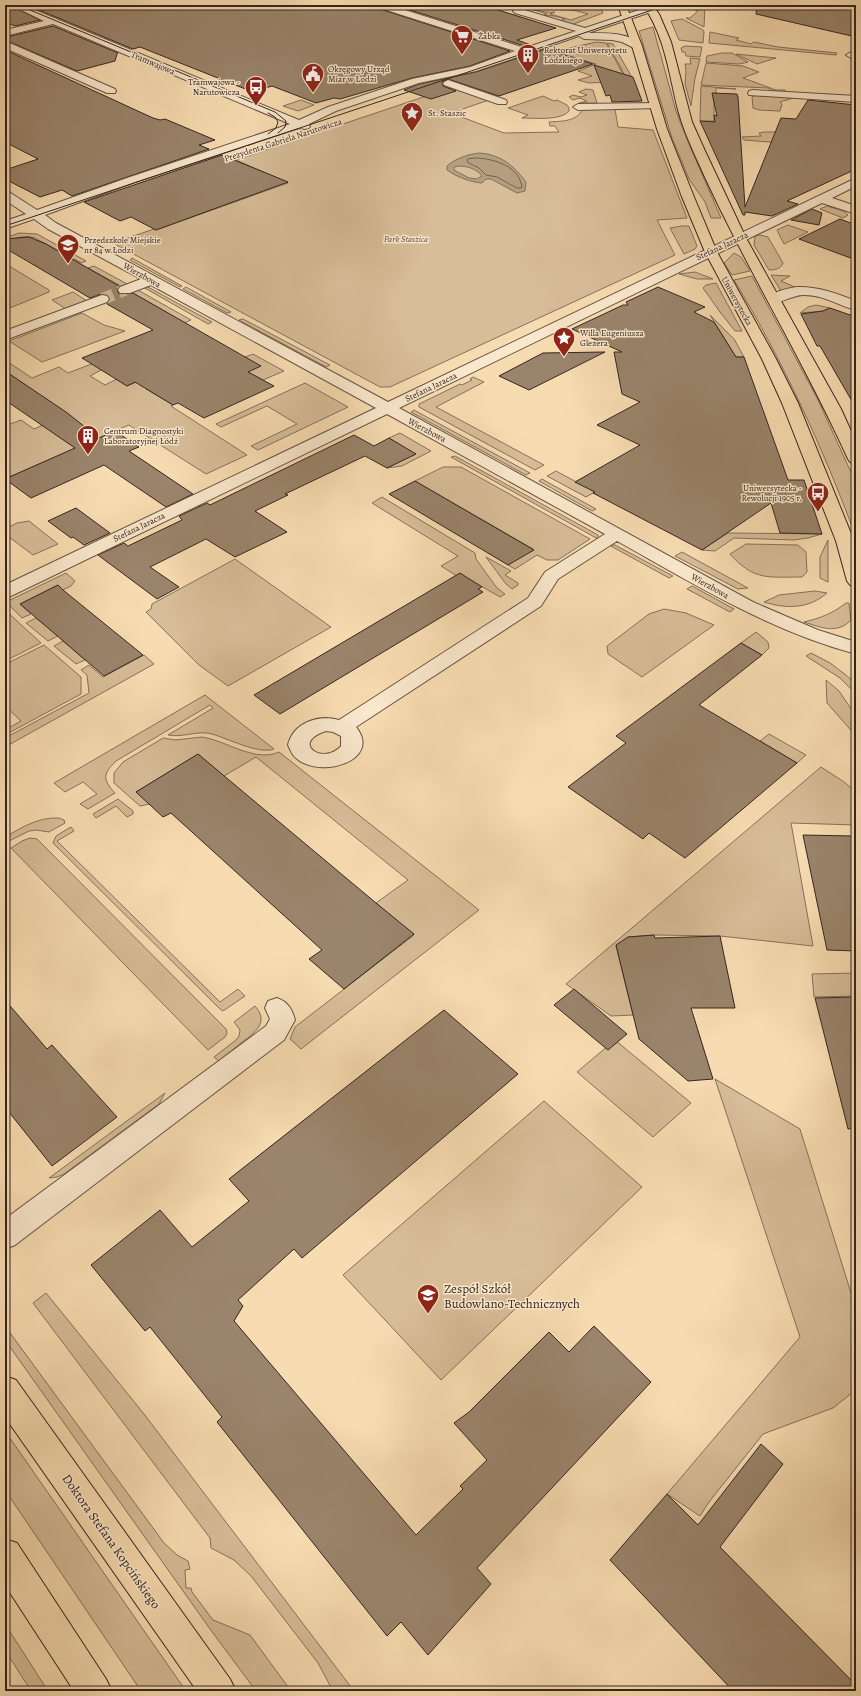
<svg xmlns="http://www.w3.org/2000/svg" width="861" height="1696" font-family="Alegreya,serif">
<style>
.green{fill:#d7bd98;stroke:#86715c}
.water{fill:#b59e80;stroke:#816e5a;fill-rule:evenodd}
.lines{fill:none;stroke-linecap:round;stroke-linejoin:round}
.shore{stroke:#746250;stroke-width:1}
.building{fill:#9a846b;stroke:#342520}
.minor-tunnel{stroke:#d1b794;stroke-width:12;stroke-dasharray:12 6;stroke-linecap:butt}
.minor-casing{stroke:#655344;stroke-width:2}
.major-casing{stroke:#342520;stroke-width:2}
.minor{fill:#fae8cc;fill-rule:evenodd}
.major{fill:#f8dcb1;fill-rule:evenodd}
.tram{stroke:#342520;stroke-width:1}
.labels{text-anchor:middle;stroke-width:3;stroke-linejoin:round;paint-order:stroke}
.far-poi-label{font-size:9px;fill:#342520;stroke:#fae8cc;text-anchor:start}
.far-street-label{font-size:9px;fill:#342520;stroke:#fae8cc}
.far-park-label{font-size:9px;font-style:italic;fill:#5d4b3e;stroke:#fae8cc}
.near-poi-label{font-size:13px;fill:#342520;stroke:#fae8cc;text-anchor:start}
.near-street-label{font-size:13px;fill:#342520;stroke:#fae8cc}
</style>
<rect width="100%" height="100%" fill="#f8dcb1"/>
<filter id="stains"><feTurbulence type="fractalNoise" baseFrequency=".005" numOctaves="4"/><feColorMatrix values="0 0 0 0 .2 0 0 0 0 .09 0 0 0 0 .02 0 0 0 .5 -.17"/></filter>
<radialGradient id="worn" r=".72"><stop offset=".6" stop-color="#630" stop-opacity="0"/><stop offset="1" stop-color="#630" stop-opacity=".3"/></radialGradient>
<!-- green -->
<path class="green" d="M 556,5 L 567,8 L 575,5 L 599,5 L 603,13 L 571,25 L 560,21 L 565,19 C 555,16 552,15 541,16 L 547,14 L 531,9 L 525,10 L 538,7 L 533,9 C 541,11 547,13 555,12 L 550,14 L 571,20 L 588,14 C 577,11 571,9 560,10 L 565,8 Z
M 701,6 L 705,6 L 704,27 L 686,18 L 690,18 L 698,11 L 695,10 Z
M 682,19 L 703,30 L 704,32 L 703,43 L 679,40 L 671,21 Z
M 653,27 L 676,111 L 686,137 L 721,218 L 711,218 L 705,202 L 689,179 L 672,138 L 639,31 Z
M 710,32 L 739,38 L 736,40 L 751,44 L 754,42 L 778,47 L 837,53 L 836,55 L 709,43 Z
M 596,42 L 606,43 L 627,81 L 589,83 L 578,80 L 592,76 L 578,71 L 596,64 L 563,54 L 546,60 L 541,56 L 561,50 Z
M 607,43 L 613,44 L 634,81 L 628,81 Z
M 685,46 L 702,47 L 700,57 L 686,56 L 685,52 L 682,52 L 681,48 Z
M 722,53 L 732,53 L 748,62 L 739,64 L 706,62 L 707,56 Z
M 736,54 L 776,58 L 757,64 Z
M 690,58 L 700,59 L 695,78 L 691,106 L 685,84 L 686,71 L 685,64 L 691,64 Z
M 706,63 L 743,66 L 759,72 L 743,78 L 776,90 L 785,90 L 785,92 L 772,91 L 768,88 L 701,85 Z
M 701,86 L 736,89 L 716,88 L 716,93 L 714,93 L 714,121 L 700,121 Z
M 453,87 L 489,100 L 451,113 L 504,133 L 559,132 L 555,126 L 550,126 L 549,122 C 562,121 576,122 583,109 L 615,109 L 618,127 L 653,130 L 687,218 L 657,220 L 675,255 L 390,387 L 380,387 L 113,243 L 154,229 L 156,230 L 288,183 L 236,160 Z
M 586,89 L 593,90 L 597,103 L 579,103 L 587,101 L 580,98 L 573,100 L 569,97 L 573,95 L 581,97 L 587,95 L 579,92 Z
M 756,95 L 797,97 L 780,102 L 782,104 L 780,111 L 778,111 L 759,110 L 753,108 L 752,97 Z
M 543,96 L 554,101 L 557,100 L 567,105 L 569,108 L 569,111 C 561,121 534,118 522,118 L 528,115 L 508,108 Z
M 301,100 L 314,105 L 298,111 L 283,106 Z
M 764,132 L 786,132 L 794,144 L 744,140 L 742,137 L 761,136 L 759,133 Z
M 827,206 L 844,211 L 848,215 L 843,218 L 820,209 Z
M 788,225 L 808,232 L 784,244 L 777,230 Z
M 682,226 L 689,226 L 697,246 L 695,249 L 684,254 L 670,228 Z
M 19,233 L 37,234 L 86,261 L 81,263 L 35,238 C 24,235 16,238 5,241 L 5,238 Z
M 760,235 L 768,237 L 783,263 C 781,269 775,270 769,270 L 754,245 L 755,236 Z
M 734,253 L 741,257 L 750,271 L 732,275 L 724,263 Z
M 132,258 L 182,286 L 180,287 L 130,260 Z
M 5,266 L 9,266 L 49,290 L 49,292 L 5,310 Z
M 94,266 L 129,285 L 123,287 L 88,268 Z
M 695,272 L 713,279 L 697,279 L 679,274 Z
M 771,275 L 790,276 L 781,281 L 797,288 L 781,291 Z
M 752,276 L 818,400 L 855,481 L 856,537 C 823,448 783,361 734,280 Z
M 716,283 L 742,331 L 735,331 L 720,312 L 703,288 L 706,285 Z
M 146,286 L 212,322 L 208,324 L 143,287 Z
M 186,287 L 231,312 L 227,313 L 183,289 Z
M 136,289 L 191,320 L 184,323 L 129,291 Z
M 73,292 L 87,301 L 66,309 L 52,300 Z
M 816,305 L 830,308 L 823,311 L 800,313 L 808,307 Z
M 82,313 L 104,325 L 125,331 L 42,362 L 9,341 Z
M 710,315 L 734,339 L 744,357 L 736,357 Z
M 243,319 L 330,365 L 326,367 L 239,320 Z
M 253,354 L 284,371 L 263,380 L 248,372 L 245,357 Z
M 5,360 L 32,378 L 59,367 L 68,373 L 94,363 L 103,369 L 90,376 L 105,385 L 117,379 L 127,386 L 153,375 L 146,389 L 173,405 L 171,406 L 247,455 L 206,474 L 129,425 L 5,479 L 5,426 L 21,420 L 34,429 L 68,414 L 5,371 Z
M 473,377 L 484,382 L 436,407 L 544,465 L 535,470 L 419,407 L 419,404 L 460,384 L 462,385 L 472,380 L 470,379 Z
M 305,383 L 348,407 L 258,450 L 251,446 L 297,424 L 267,406 L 221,427 L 216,424 Z
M 414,410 L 530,473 L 526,475 L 411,412 Z
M 400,433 L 431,451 L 402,466 L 387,468 L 415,454 L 389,438 Z
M 455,456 L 598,535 L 598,539 L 451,457 Z
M 443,467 L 461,467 L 590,539 L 558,560 L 547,560 L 537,555 L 515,569 L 508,565 L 533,549 L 415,481 Z
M 556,471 L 595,492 L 586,497 L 547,476 Z
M 542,479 L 596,509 L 592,511 L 539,481 Z
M 382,497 L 475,553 L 476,559 L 497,588 L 505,594 L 500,597 L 469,579 L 465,581 L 441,566 L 458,556 L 372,503 Z
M 29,521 L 58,544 L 33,555 L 5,534 L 5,529 L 17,523 Z
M 728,533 L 822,534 L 808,538 L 793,540 L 734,538 L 715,551 L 702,550 Z
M 828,540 L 828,582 L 820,578 L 820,557 Z
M 746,544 L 798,545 L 806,552 L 807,572 L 802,577 C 768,577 754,581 730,554 Z
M 609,545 L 615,545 L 673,576 L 669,578 Z
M 682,552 L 748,588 L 738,589 L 675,556 Z
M 486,557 L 511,571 L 505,575 L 518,583 L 518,585 L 512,589 L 506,584 Z
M 235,559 L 331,627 L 228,686 L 199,665 L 146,612 L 151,609 L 152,604 Z
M 66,573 L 75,581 L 71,586 L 63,590 L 58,585 L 20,604 L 31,614 L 22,618 L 6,602 Z
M 692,586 L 734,609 L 730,612 L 687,589 Z
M 815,591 L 827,593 C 809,609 786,609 764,602 L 779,595 Z
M 846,603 L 849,603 L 851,620 C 837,635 820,627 804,622 C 820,618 832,614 846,603 Z
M 664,609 L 686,613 L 714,625 L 642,677 L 608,654 L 607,646 L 649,614 Z
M 5,610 L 41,643 L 5,661 Z
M 36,618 L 58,636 L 48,641 L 26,623 Z
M 756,632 L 768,642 L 769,648 L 762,655 L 741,643 Z
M 63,641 L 85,660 L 76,664 L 54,646 Z
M 44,645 L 81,677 L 81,694 L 5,735 L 5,730 L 21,721 L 5,706 L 6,664 Z
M 811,653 L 830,663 L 846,675 L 856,684 L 856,694 L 840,678 L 806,656 Z
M 144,655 L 154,664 L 5,747 L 5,738 L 89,693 L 87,675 L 81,670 L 89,665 L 103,677 Z
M 826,680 L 839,691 L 856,716 L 856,736 L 827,703 Z
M 205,695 L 274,749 C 260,755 226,738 212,734 C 197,730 183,738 168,735 L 213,708 L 210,705 L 116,761 C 103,774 102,779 115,793 L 88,809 L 80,804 L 97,794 L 83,782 L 65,792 L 54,783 Z
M 769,734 L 806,755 L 797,763 L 760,741 Z
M 202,737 C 225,740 255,763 279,752 L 479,910 L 301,1049 L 290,1039 L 295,1027 L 414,935 L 376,903 L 408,880 L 256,757 L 224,776 L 198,754 L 136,792 L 150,804 L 140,806 L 114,783 L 114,773 L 123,762 L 163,738 L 175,740 Z
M 821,767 C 854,789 856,783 856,825 L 791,823 L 813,946 L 720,936 L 654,935 L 628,937 L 616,946 L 633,1015 L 611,1016 L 566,984 Z
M 118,799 L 133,811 L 133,814 L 127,817 L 116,806 L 96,818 L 93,814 Z
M 59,818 L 64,820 L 65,823 L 49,832 L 36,830 L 29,831 L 5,843 L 5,837 C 23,827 38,817 59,818 Z
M 71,827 L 74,831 L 57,841 L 220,1002 L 238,989 L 245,996 L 223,1011 L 220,1009 L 53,843 L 56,836 Z
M 30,838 L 37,839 L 226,1029 L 227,1033 L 225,1037 L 208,1050 L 11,848 L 22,841 Z
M 856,973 L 856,996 L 814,997 L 812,974 Z
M 255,1006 C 270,1023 254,1033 241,1043 C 234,1049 226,1055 219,1061 L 214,1057 L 236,1040 L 239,1036 L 240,1030 L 234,1022 Z
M 615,1040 L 691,1103 L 653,1137 L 577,1072 Z
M 715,1079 L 800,1129 L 856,1309 L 856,1385 L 852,1393 L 833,1408 L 763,1434 L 709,1502 L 700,1516 L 667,1494 L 800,1337 Z
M 165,1093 L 159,1104 L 64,1174 L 57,1177 L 49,1178 Z
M 544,1101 L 642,1187 L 441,1380 L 343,1275 Z
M 46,1293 L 144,1414 L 354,1691 L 333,1691 L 318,1663 L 251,1576 L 234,1560 L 211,1548 L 210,1538 L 33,1303 Z
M 5,1326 L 164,1543 L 177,1555 L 188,1561 L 190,1569 L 185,1570 L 186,1588 L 191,1588 L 192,1592 L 213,1620 L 250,1635 L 291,1691 L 256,1691 L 210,1629 L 5,1340 Z
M 5,1431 L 186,1691 L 141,1691 L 5,1490 Z
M 5,1624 L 48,1691 L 31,1691 L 5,1650 Z"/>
<!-- water -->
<path class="water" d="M 480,153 C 502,155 514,166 526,182 L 525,191 L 517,193 L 491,179 L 486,179 L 482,183 C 470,182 457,177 447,170 L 447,166 C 456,158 469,154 480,153 ZM 459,166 C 467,166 477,169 482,176 L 477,179 L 469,178 L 454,170 L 454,167 Z"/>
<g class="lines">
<!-- shore -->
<path class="shore" d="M 477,158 C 496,159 520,167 522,188 L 517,188 L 497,177 L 486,175 L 479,168 L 467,162 L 468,159 Z"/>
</g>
<!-- building -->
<path class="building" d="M 5,5 L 10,5 L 40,20 L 15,26 L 5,22 Z
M 27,5 L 375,5 L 377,8 L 510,51 L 470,66 L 412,78 L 340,99 L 334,98 L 316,103 L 272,86 L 253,92 L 140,47 L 133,49 Z
M 394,5 L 482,5 L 556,28 L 517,40 L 531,45 L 525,46 Z
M 757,5 L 856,5 L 856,37 L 756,14 Z
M 53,26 L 118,53 L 117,54 L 115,61 L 77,71 L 5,40 L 9,38 L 7,37 Z
M 545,49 L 593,64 L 499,96 L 448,79 L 442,82 L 443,86 L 456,91 L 431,99 L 404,90 L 419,84 L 476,72 Z
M 5,50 L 153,118 L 160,120 L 165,119 L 215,140 L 199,145 L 209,149 L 72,196 L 62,190 L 40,197 L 5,179 L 5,170 L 38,159 L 5,142 Z
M 594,65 L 633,77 L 642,101 L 612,102 L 610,95 L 606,96 Z
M 712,93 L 737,94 L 738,97 L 745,207 L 781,118 L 796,119 L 808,100 L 856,105 L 856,169 L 787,201 L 798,204 L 772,216 L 745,212 L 745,215 L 743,215 L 700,121 L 715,122 L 714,115 L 717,116 Z
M 222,155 L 288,182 L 156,230 L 131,217 L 120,221 L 84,202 Z
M 812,209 L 822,213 L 819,225 L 791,220 Z
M 840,219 L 856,225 L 856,260 L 799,239 Z
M 29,237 L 46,244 L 119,286 L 117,289 L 119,294 L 133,293 L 261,366 L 248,372 L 274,386 L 204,418 L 178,403 L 173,405 L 135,382 L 127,386 L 82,358 L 153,330 L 107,304 L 110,300 L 107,295 L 101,294 L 90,298 L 5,248 L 5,239 Z
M 658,287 L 705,307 L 694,312 L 714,322 L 736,357 L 744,357 L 788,480 L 804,480 L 822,534 L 780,533 L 771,503 L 702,550 L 593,493 L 595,492 L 575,482 L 640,445 L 597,425 L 640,402 L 622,394 L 614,352 L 622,352 L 572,329 L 623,305 L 628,305 L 626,302 Z
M 830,308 L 856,317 L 856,408 L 820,346 L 817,346 L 801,314 L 823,311 Z
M 605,352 L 529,390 L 499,376 L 543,353 Z
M 5,371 L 66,412 L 99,438 L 115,431 L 139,447 L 129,451 L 193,494 L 166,507 L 104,465 L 31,498 L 5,479 L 75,448 L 5,400 Z
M 354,435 L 374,446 L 389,438 L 416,454 L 387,468 L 365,456 L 285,494 L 288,495 L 255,511 L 287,532 L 235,557 L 206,539 L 150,567 L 179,587 L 157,599 L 98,555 L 124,543 L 128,546 L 182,520 L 179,516 L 207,503 L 210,505 Z
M 415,481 L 534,550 L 508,565 L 389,494 Z
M 76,508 L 110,533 L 84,545 L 73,537 L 71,538 L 48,521 Z
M 460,573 L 482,587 L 478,589 L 483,592 L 280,714 L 254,695 Z
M 58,585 L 63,590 L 143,655 L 104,676 L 20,604 Z
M 741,643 L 762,655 L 699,705 L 797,763 L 685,858 L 649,833 L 643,839 L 568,787 L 626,743 L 616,736 Z
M 198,754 L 376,903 L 414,934 L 344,989 L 309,959 L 322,950 L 171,813 L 163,817 L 136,792 Z
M 803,835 L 852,836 L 856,851 L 856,951 L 827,950 Z
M 654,935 L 655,938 L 720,936 L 735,1008 L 691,1008 L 713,1079 L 688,1081 L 639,1039 L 616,945 L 628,937 Z
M 574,989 L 627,1034 L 608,1050 L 554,1005 Z
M 856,997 L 856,1128 L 848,1129 L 815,998 Z
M 5,1000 L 47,1049 L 52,1045 L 117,1117 L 52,1166 L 5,1107 Z
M 444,1010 L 518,1074 L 302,1258 L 294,1249 L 238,1300 L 243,1306 L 234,1321 L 416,1535 L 463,1489 L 460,1486 L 487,1460 L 454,1423 L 469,1412 L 549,1332 L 569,1352 L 594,1326 L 651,1382 L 477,1568 L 491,1584 L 428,1655 L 401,1622 L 387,1636 L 217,1422 L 222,1417 L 150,1327 L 145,1331 L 91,1265 L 160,1210 L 192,1247 L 249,1201 L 229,1179 Z
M 761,1444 L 783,1464 L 720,1547 L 856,1685 L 856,1691 L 733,1691 L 610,1560 L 667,1494 L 698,1525 Z"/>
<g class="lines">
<!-- minor-tunnel -->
<path class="minor-tunnel" d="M 102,299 L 125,290"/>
<!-- minor casing -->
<g class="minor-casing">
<path id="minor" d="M 11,5 L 23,5 L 299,120 L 328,107 L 412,79 L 470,67 L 515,51 L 377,7 L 376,5 L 389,5 L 525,48 L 576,31 L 515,13 L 513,11 L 515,9 L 521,9 L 585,28 L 654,5 L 667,5 L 666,7 L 588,33 C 605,33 630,32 642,46 L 640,48 L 634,48 L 622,42 L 612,40 L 584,39 L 579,36 L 476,71 L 419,83 L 336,111 L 309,124 L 310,126 L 309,128 L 305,129 L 299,128 L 135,182 L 45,215 L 56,223 L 388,402 L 856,178 L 856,186 L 832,198 L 856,206 L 856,214 L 822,203 L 399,408 L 753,602 L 818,630 L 856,642 L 856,654 C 770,631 694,584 617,541 L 558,579 L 541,606 L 356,727 C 383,760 320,780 296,758 C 292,755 290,749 288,745 C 293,723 318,714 339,720 L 528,598 L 545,572 L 605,534 L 387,414 L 11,596 L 5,598 L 5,585 L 376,408 L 151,285 L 130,293 L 120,293 L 118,290 L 120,287 L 141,279 L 48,229 L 34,219 L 5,229 L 5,221 L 26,214 L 5,200 L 5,191 L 9,192 L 37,210 L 127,178 L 290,124 L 53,24 L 5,36 L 5,30 L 44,21 ZM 326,731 L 333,732 L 341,736 L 341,746 C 324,766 289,743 326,731 Z
M 5,41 L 115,89 L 116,91 L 115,93 L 107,93 L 5,48 Z
M 856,49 L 856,61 L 846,55 Z
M 448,80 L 506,100 L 507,102 L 506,104 L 498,104 L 444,85 L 443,83 Z
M 753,90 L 856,96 L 856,102 L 749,95 L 748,93 L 749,91 Z
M 655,103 L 659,104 L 660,106 L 659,108 L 578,110 L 573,107 L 578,104 Z
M 796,287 C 817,286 836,293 856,301 L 856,310 C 839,306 824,295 805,295 C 793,294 780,305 769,302 L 767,299 C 773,291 787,289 796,287 Z
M 102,295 L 107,296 L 109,299 L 107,302 L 5,340 L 5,331 Z
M 277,998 C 288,1002 292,1009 295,1020 L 284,1040 L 15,1245 L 5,1249 L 5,1219 L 266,1026 L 270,1019 L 265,1008 L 268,1001 Z"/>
</g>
<!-- major casing -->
<g class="major-casing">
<path id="major" d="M 618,5 L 626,5 L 642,46 L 667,129 L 694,197 L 717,252 L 776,359 L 798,403 L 854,541 L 856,549 L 856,586 L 850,585 L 847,581 L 836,541 L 782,403 L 762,359 L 705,252 L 682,197 L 657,129 L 632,46 Z
M 643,5 L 652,5 L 659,14 L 671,42 L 692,122 L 705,151 L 746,238 L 841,409 L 856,442 L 856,464 L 850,462 L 848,459 C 801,355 740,258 694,153 C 688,139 682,125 678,110 C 669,74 665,36 643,5 Z
M 5,1376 L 16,1380 L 230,1679 L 236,1691 L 197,1691 L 5,1417 Z
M 5,1539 L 17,1543 L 106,1679 L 112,1691 L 74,1691 L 5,1585 Z"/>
</g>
<!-- minor -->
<use href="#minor" class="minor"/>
<!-- major -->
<use href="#major" class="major"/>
<!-- tram -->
<path class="tram" d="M 18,5 L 275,112 L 286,121 L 285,127 L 278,133
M 268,113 L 275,117 L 278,122 L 276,128 L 268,134
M 5,226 C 226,152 447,80 667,5"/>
</g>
<!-- icons -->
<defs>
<g id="supermarket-pin" transform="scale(1.15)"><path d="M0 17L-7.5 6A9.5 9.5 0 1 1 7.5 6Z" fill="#8f2418" stroke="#fae8cc"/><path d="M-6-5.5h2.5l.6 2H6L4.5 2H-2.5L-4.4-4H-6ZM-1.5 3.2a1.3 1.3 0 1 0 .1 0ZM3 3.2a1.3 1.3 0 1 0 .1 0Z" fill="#fff"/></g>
<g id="building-pin" transform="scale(1.15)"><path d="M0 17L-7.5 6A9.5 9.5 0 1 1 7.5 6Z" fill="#8f2418" stroke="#fae8cc"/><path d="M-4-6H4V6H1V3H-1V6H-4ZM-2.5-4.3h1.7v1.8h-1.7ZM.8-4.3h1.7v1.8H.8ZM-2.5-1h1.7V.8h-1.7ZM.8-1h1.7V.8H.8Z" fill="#fff"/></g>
<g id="civic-pin" transform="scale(1.15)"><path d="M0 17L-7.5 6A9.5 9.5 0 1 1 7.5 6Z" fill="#8f2418" stroke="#fae8cc"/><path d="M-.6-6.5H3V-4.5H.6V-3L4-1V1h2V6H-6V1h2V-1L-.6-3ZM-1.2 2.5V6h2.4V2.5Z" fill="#fff"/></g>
<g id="bus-pin" transform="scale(1.15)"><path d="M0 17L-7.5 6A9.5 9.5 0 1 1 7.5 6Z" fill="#8f2418" stroke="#fae8cc"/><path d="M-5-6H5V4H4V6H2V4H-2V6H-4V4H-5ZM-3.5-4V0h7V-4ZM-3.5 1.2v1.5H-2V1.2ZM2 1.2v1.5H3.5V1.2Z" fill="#fff"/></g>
<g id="sight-pin" transform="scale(1.15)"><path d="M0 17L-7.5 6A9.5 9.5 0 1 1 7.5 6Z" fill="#8f2418" stroke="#fae8cc"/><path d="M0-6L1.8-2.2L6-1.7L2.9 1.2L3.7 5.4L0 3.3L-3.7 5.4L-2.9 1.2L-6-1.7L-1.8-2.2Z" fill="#fff"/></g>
<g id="school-pin" transform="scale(1.15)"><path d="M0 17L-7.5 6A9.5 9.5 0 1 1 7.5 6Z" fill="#8f2418" stroke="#fae8cc"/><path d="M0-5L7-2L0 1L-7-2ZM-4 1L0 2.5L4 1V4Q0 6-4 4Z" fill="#fff"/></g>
</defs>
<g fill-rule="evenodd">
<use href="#supermarket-pin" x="462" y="36"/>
<use href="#building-pin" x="528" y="55"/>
<use href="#civic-pin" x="313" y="74"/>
<use href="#bus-pin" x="256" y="87"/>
<use href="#sight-pin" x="412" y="113"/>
<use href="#school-pin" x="68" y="245"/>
<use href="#sight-pin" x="564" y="338"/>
<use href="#building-pin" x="88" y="436"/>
<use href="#bus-pin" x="818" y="493"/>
<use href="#school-pin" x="428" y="1295"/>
</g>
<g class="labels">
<!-- far-poi labels -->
<g class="far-poi-label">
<text x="478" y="39">Żabka</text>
<text x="544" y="53">Rektorat Uniwersytetu<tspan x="544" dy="10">Łódzkiego</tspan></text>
<text x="328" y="72">Okręgowy Urząd<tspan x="328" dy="10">Miar w Łodzi</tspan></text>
<text x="240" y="85" text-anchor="end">Tramwajowa -<tspan x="240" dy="10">Narutowicza</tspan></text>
<text x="428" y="116">St. Staszic</text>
<text x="84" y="243">Przedszkole Miejskie<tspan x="84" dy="10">nr 84 w Łodzi</tspan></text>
<text x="580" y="336">Willa Eugeniusza<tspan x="580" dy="10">Glezera</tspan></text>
<text x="104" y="434">Centrum Diagnostyki<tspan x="104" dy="10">Laboratoryjnej Łódź</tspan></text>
<text x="802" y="491" text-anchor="end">Uniwersytecka -<tspan x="802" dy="10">Rewolucji 1905 r.</tspan></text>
</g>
<!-- far-street labels -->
<g class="far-street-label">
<text transform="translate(153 63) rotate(23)" y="3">Tramwajowa</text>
<text transform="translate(283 140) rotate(-18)" y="3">Prezydenta Gabriela Narutowicza</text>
<text transform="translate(722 246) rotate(-25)" y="3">Stefana Jaracza</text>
<text transform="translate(142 275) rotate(29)" y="3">Wierzbowa</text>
<text transform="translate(737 301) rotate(61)" y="3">Uniwersytecka</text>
<text transform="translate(431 387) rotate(-26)" y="3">Stefana Jaracza</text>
<text transform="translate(427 430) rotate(28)" y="3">Wierzbowa</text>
<text transform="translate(139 527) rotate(-26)" y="3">Stefana Jaracza</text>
<text transform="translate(710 586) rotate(29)" y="3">Wierzbowa</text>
</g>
<!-- far-park labels -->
<g class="far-park-label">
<text x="406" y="242">Park Staszica</text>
</g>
<!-- near-poi labels -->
<g class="near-poi-label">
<text x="444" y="1293">Zespół Szkół<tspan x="444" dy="15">Budowlano-Technicznych</tspan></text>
</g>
<!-- near-street labels -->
<g class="near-street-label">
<text transform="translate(112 1541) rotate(55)" y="5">Doktora Stefana Kopcińskiego</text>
</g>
</g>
<!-- margin -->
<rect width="861" height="1696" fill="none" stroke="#f8dcb1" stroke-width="20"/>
<rect x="6" y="6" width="849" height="1684" fill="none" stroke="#342520" stroke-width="2"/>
<rect x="10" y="10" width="841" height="1676" fill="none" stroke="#342520"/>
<rect width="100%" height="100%" filter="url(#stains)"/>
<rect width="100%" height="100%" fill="url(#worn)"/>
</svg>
